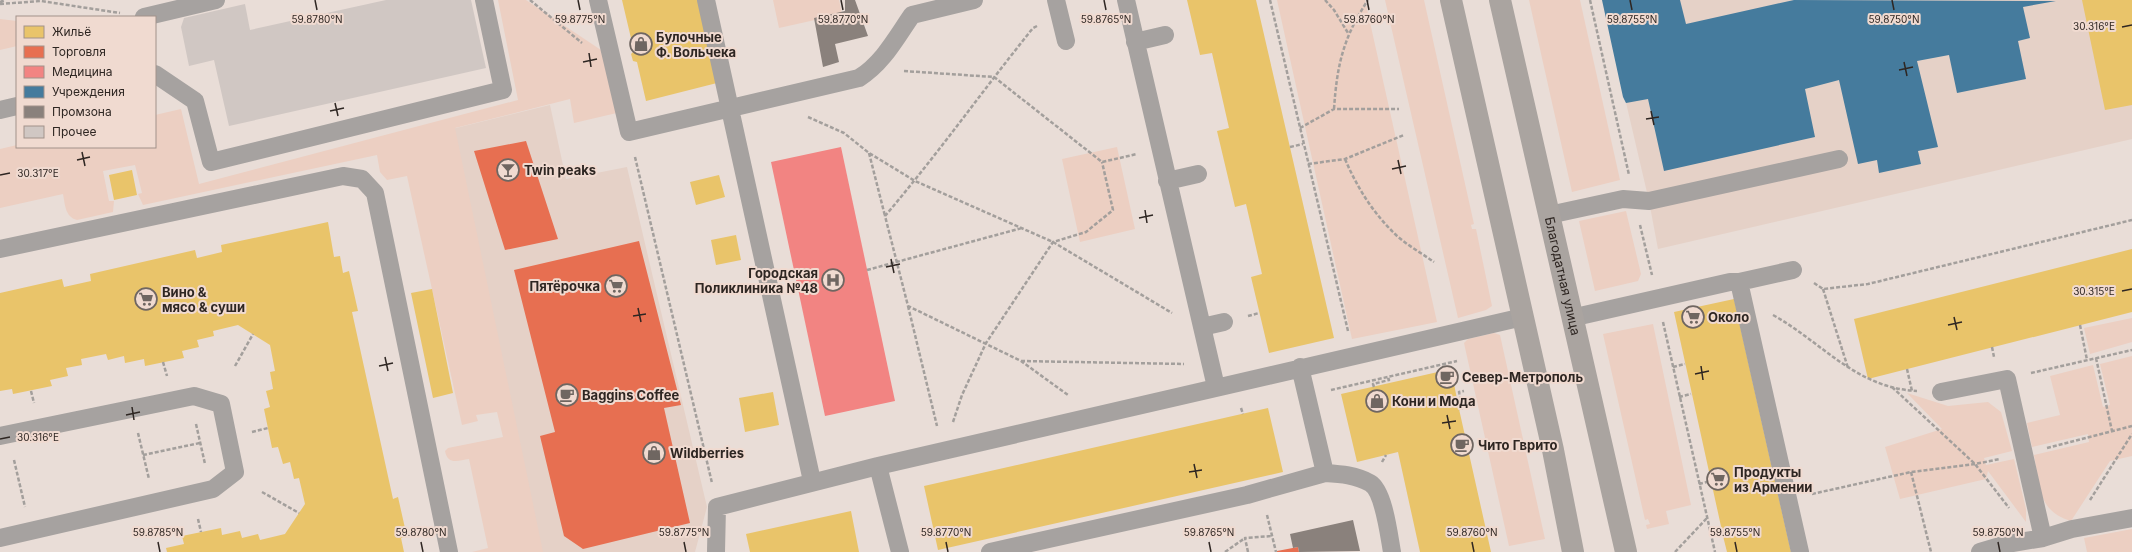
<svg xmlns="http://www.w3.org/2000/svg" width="2132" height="552" font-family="Inter,sans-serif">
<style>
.built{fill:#e5d1c7}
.green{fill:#eccfc2}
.homes{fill:#e9c46a}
.shops{fill:#e76f51}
.health{fill:#f28482}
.public{fill:#457b9d}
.industry{fill:#8a817c}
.building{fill:#d0c7c3}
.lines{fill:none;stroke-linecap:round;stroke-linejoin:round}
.path{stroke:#a39f9c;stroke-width:2.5;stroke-dasharray:4 2;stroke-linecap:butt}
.lane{stroke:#a6a2a0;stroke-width:18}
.primary{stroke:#aaa4a0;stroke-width:22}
.ticks{fill:none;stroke:#2e2622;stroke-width:1.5}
.labels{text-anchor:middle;stroke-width:4;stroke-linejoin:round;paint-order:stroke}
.poi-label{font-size:13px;font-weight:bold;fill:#2e2622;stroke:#f0dad0;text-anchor:start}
.street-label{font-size:13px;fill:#2e2622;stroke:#f0dad0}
.ticks-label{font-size:10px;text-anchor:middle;fill:#2e2622;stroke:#f0dad0;stroke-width:4;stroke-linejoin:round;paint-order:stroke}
</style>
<rect width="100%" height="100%" fill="#e9ddd7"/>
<!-- built -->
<path class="built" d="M 1602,0 L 2132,0 L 2132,139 L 1658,249 L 1649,201 Z
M 550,105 L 566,179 L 627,167 L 707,507 L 695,552 L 538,552 L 452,129 Z"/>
<!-- green -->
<path class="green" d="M 498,0 L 526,0 L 607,54 L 621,112 L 574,123 L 570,99 L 455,128 L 543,552 L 472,552 L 488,548 L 469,459 C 459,460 448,466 445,451 L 448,448 L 503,437 L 497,412 L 476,415 L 478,421 L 462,425 L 407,176 L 387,180 L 380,172 L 377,155 L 143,205 L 138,194 L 142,193 L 135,165 L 103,171 L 109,201 L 114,201 L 113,212 L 77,220 C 65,217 65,204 63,194 L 0,208 L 0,149 L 17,145 L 17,147 L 155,147 L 155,115 L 181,109 L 199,184 L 518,100 Z
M 773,0 L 839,0 L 842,14 L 779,28 Z
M 1277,0 L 1365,0 L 1437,322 L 1352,339 Z
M 1385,0 L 1424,0 L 1474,224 L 1471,225 L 1472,229 L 1476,229 L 1492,306 L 1486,310 L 1458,318 Z
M 1529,0 L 1580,0 L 1620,180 L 1572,192 Z
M 0,19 L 17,21 L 17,46 L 0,50 Z
M 1117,147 L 1135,229 L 1080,242 L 1062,159 Z
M 1626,211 L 1641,274 L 1638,281 L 1595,291 L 1579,221 Z
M 2132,318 L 2132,342 L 2090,354 L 2084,328 Z
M 1653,324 L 1691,505 L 1666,511 L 1669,524 L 1647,529 L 1646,525 L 1650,524 L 1648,519 L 1645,520 L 1603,334 Z
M 1494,333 L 1500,335 L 1545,539 L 1509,546 L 1464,343 L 1468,339 Z
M 2132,356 L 2132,456 L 2110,461 L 2071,521 C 2037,511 2040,485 2034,455 L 2089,442 L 2088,434 L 2032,447 L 2027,423 L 2060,415 L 2050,376 L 2093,365 L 2103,407 L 2110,405 L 2100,364 Z
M 1907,393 L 1948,406 L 1988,402 L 2001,412 L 2012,451 L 1984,458 L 1986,465 L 2014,459 L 2026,509 L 2026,522 L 1988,471 L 1986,479 L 1900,499 L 1885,447 L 1942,429 Z
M 2132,529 L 2132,552 L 2087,552 L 2084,538 Z"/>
<!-- homes -->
<path class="homes" d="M 622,0 L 698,0 L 717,83 L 646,101 L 637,62 L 633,61 L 631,54 L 634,51 Z
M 1187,0 L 1256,0 L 1334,338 L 1269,353 L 1251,277 L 1262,274 L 1246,204 L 1235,207 L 1217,131 L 1229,128 L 1212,53 L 1200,55 Z
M 2082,0 L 2132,0 L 2132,105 L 2105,110 Z
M 132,170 L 137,195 L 114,200 L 109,175 Z
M 719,175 L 725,197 L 696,205 L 690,182 Z
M 328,222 L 334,257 L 340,256 L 343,273 L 349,271 L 358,311 L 352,312 L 393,499 L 398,497 L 407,537 L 401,538 L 404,552 L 167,552 L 166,548 L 184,544 L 182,536 L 221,528 L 222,535 L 240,531 L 242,538 L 258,534 L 260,540 L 285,534 L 305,504 L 299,478 L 294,479 L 290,462 L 283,464 L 278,447 L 272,448 L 264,409 L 270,407 L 266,391 L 273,389 L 270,372 L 275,371 L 270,345 L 238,325 L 213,331 L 214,336 L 197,340 L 199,347 L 182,351 L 184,358 L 145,366 L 144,359 L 125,363 L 124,356 L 108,360 L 106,354 L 81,359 L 82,365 L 66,368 L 68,376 L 50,380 L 52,386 L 13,394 L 12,389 L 0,391 L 0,293 L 62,279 L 64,287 L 91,281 L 90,274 L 195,250 L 197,258 L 222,252 L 221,245 Z
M 736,235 L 741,260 L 716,265 L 711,240 Z
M 2132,249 L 2132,312 L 1868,379 L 1854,319 Z
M 432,289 L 453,393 L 433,398 L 411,293 Z
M 1734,299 L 1791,552 L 1727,552 L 1724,540 L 1674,312 Z
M 1451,369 L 1459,409 L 1491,552 L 1420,552 L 1398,452 L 1357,462 L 1341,394 Z
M 773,392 L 779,425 L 745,432 L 739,398 Z
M 1268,408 L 1283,472 L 938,550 L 924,486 Z
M 851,511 L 859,552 L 750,552 L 746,534 Z"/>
<!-- shops -->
<path class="shops" d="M 526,141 L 558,239 L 505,250 L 474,151 Z
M 639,241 L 681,405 L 664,408 L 690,523 L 583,549 L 564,536 L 540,436 L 555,432 L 514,270 Z
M 1298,547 L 1299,552 L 1277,552 L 1277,551 Z"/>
<!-- health -->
<path class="health" d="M 841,147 L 895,401 L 825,416 L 771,162 Z"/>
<!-- public -->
<path class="public" d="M 1602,0 L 1680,0 L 1686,24 L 1794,0 L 2056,1 L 2023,7 L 2030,38 L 2018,41 L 2026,79 L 1957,93 L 1949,55 L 1917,61 L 1938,147 L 1918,151 L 1921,164 L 1879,173 L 1877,160 L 1858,164 L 1839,80 L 1805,89 L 1815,137 L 1664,171 L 1648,99 L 1626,103 L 1623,97 Z"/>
<!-- industry -->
<path class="industry" d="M 845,0 L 855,0 L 868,36 L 835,44 L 839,62 L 823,67 L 814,18 L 845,11 Z
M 1353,520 L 1360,551 L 1299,552 L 1298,547 L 1293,548 L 1290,534 Z"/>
<!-- building -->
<path class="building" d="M 386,0 L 471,0 L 486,68 L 229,126 L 214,60 L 189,66 L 181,27 L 184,18 L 245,4 L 250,30 Z"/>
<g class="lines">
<!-- path -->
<path class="path" d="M 530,0 L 582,43
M 1270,0 L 1348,331
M 1325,0 L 1334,10 L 1348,33
M 1590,0 L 1629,175
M 0,2 L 5,0
M 0,4 L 41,1 L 120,13
M 1037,26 L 1033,28 C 983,90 937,155 885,216 L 908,306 L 1021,361 L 1068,395
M 904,71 L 994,77 L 1102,162 L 1137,154
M 1334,109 C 1337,65 1343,38 1368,0
M 808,117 L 844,133 L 869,153 L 915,181 L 1053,242 L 1172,313
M 1300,128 L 1334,109 L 1399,109
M 1290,147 L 1303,144
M 869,153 L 885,216
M 635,157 L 712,483
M 1345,159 C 1356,185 1371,210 1392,231 C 1403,243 1420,252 1434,262
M 1308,164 L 1345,159 L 1404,135
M 1640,225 L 1652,275
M 867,270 L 1022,228
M 1814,283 L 1823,289 L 1868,284 L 2132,220
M 1823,289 L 1848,368
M 908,306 L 937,426
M 1773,315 C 1823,343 1856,388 1917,391
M 1248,316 L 1259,313
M 1663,322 L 1715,552
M 2080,325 L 2087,360
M 1992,347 L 1994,357
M 2096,358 L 2112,431
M 1021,361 L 1184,364
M 163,362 L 167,376
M 235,366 L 253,334
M 1673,367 L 1685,364
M 1907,369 L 1912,391
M 2031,373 L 2132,350
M 1374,387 L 1373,384 L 1389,380 L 1388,377
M 1892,387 L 1975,464 L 2009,508
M 1331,390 L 1457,361
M 31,391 L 34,403
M 1679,397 L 1691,394
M 1241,408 L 1243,414
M 1459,409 L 1463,408 L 1459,392 L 1464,391
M 953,422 L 962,395 L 986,343 L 1053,242 L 1086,232 L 1113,210 L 1102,162
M 196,424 L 205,464
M 252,432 L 268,428
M 138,433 L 149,479
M 2047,448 L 2132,426
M 143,455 L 200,443
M 14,460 L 25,507
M 1382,462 L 1386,455
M 1911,472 L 1931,552
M 1699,484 L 1711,481
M 262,492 L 299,513
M 1812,494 L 1911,472 L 1975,464 L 2000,459
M 2090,500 L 2132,434
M 1267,515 L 1276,552
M 198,519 L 201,532
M 1225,552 L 1245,538
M 1248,552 L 1245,538 L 1272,536
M 1675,552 L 1707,518"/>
<!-- lane -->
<path class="lane" d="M 598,0 L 629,132 L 859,78 C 883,63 896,38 912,15 L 974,0
M 706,0 L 812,481
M 1056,0 L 1066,41
M 1126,0 L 1216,387
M 144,17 L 216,0
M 1135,42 L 1165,35
M 155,74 L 195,101 L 211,162 L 503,90 L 484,0
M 0,110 L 17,106
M 1167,181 L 1198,174
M 1549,215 L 1623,199 L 1649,201 L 1839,159
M 0,249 L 343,176 L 362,179 L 375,193 L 449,552
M 1739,282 L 1800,552
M 1571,318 L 1730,282 L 1739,282 L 1793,270
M 1202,327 L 1224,322
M 1941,392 L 2007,379 L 2043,538
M 0,436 L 194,396 L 221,404 L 235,472 L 213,489 L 0,538
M 1325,473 C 1341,474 1356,475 1370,483 C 1384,491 1389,536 1392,552
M 716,552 L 717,507 L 878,466
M 900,552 L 878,466 L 1523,317
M 990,552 L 1247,495 L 1325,473 L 1300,367
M 1980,552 L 2007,544 L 2043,538 L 2072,529 L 2132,518"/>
<!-- primary -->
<g class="primary">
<path d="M 1451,0 L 1553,450 L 1573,552"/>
<path id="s1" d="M 1500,0 L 1626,552"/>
</g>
</g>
<!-- ticks -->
<path class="ticks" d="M 315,0 L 317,10M 578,0 L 580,10M 841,0 L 843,10M 1104,0 L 1106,10M 1367,0 L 1369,10M 1630,0 L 1632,10M 1892,0 L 1894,10M 2122,27 L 2132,25M 589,53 L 591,67M 583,62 L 597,59M 1904,62 L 1907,76M 1899,70 L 1913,67M 335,103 L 338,116M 330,111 L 344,108M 1651,111 L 1654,125M 1646,119 L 1659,117M 82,152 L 85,166M 77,160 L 90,157M 1398,160 L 1401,174M 1392,169 L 1406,166M 0,175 L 10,173M 1145,210 L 1147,223M 1139,218 L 1153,215M 891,259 L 894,273M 886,267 L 900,264M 2122,291 L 2132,289M 638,308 L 641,322M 633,316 L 646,314M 1954,317 L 1957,330M 1948,325 L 1962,322M 385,357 L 388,371M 379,366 L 393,363M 1701,366 L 1703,380M 1695,374 L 1709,371M 132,407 L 134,420M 126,415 L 140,412M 1447,415 L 1450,429M 1442,423 L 1456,421M 0,439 L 10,437M 1194,464 L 1197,478M 1189,472 L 1202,470M 158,542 L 160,552M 421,542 L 423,552M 684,542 L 686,552M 946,542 L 948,552M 1209,542 L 1211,552M 1472,542 L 1474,552M 1735,542 L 1737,552M 1998,542 L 2000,552"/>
<!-- icons -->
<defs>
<g id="shop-ring" transform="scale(1.15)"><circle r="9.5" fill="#f0dad0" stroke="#6f6661" stroke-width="1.5"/><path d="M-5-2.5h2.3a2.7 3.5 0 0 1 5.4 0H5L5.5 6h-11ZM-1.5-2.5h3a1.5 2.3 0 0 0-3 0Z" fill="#6f6661"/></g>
<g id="bar-ring" transform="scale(1.15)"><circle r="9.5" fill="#f0dad0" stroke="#6f6661" stroke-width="1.5"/><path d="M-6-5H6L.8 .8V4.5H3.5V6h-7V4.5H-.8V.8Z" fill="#6f6661"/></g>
<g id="hospital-ring" transform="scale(1.15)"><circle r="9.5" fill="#f0dad0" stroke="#6f6661" stroke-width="1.5"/><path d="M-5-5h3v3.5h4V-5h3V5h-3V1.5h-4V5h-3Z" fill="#6f6661"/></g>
<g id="supermarket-ring" transform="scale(1.15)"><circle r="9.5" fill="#f0dad0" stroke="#6f6661" stroke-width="1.5"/><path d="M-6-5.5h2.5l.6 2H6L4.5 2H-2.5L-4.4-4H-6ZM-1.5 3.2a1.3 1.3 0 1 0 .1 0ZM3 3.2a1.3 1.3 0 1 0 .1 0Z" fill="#6f6661"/></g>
<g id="cafe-ring" transform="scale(1.15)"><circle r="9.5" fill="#f0dad0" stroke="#6f6661" stroke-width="1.5"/><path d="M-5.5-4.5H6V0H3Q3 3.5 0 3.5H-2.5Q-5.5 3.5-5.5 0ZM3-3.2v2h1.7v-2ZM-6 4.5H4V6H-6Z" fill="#6f6661"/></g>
</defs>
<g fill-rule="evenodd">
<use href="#shop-ring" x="641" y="44"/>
<use href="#bar-ring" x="508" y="170"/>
<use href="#hospital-ring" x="833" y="280"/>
<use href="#supermarket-ring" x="616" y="286"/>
<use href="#supermarket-ring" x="146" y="299"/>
<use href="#supermarket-ring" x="1693" y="317"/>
<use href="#cafe-ring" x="1447" y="377"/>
<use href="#cafe-ring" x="567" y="395"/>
<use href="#shop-ring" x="1377" y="401"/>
<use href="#cafe-ring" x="1462" y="445"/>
<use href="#shop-ring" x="654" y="453"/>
<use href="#supermarket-ring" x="1718" y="479"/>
</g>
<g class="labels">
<!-- poi labels -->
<g class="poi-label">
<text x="656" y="42">Булочные<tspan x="656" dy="15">Ф. Вольчека</tspan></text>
<text x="524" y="175">Twin peaks</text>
<text x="818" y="278" text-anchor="end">Городская<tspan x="818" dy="15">Поликлиника №48</tspan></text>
<text x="600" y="291" text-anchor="end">Пятёрочка</text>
<text x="162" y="297">Вино &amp;<tspan x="162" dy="15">мясо &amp; суши</tspan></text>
<text x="1708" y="322">Около</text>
<text x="1462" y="382">Север-Метрополь</text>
<text x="582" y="400">Baggins Coffee</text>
<text x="1392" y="406">Кони и Мода</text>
<text x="1478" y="450">Чито Гврито</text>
<text x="670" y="458">Wildberries</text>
<text x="1734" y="477">Продукты<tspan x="1734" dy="15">из Армении</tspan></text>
</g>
<!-- street labels -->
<g class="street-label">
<text dy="5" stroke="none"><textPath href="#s1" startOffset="283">Благодатная улица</textPath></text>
</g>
</g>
<g class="ticks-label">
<text x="317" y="23">59.8780°N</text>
<text x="580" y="23">59.8775°N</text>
<text x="843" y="23">59.8770°N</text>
<text x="1106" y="23">59.8765°N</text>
<text x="1369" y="23">59.8760°N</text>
<text x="1632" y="23">59.8755°N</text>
<text x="1894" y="23">59.8750°N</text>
<text x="2094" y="30">30.316°E</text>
<text x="38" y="177">30.317°E</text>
<text x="2094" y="295">30.315°E</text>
<text x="38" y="441">30.316°E</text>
<text x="158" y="536">59.8785°N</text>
<text x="421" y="536">59.8780°N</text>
<text x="684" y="536">59.8775°N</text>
<text x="946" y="536">59.8770°N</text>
<text x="1209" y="536">59.8765°N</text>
<text x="1472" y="536">59.8760°N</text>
<text x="1735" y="536">59.8755°N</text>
<text x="1998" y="536">59.8750°N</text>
</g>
<!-- legend -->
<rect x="16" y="16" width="140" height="132" fill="#f0dad0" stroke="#a2928a"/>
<rect x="24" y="26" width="20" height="12" fill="#e9c46a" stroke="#a2928a"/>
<text x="52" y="36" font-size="12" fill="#2e2622">Жильё</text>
<rect x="24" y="46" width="20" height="12" fill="#e76f51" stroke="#a2928a"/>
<text x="52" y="56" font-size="12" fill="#2e2622">Торговля</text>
<rect x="24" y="66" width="20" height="12" fill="#f28482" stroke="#a2928a"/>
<text x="52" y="76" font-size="12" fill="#2e2622">Медицина</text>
<rect x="24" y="86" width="20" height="12" fill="#457b9d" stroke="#a2928a"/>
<text x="52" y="96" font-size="12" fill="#2e2622">Учреждения</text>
<rect x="24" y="106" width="20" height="12" fill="#8a817c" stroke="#a2928a"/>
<text x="52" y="116" font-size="12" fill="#2e2622">Промзона</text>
<rect x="24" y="126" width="20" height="12" fill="#d0c7c3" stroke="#a2928a"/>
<text x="52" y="136" font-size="12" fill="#2e2622">Прочее</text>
</svg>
